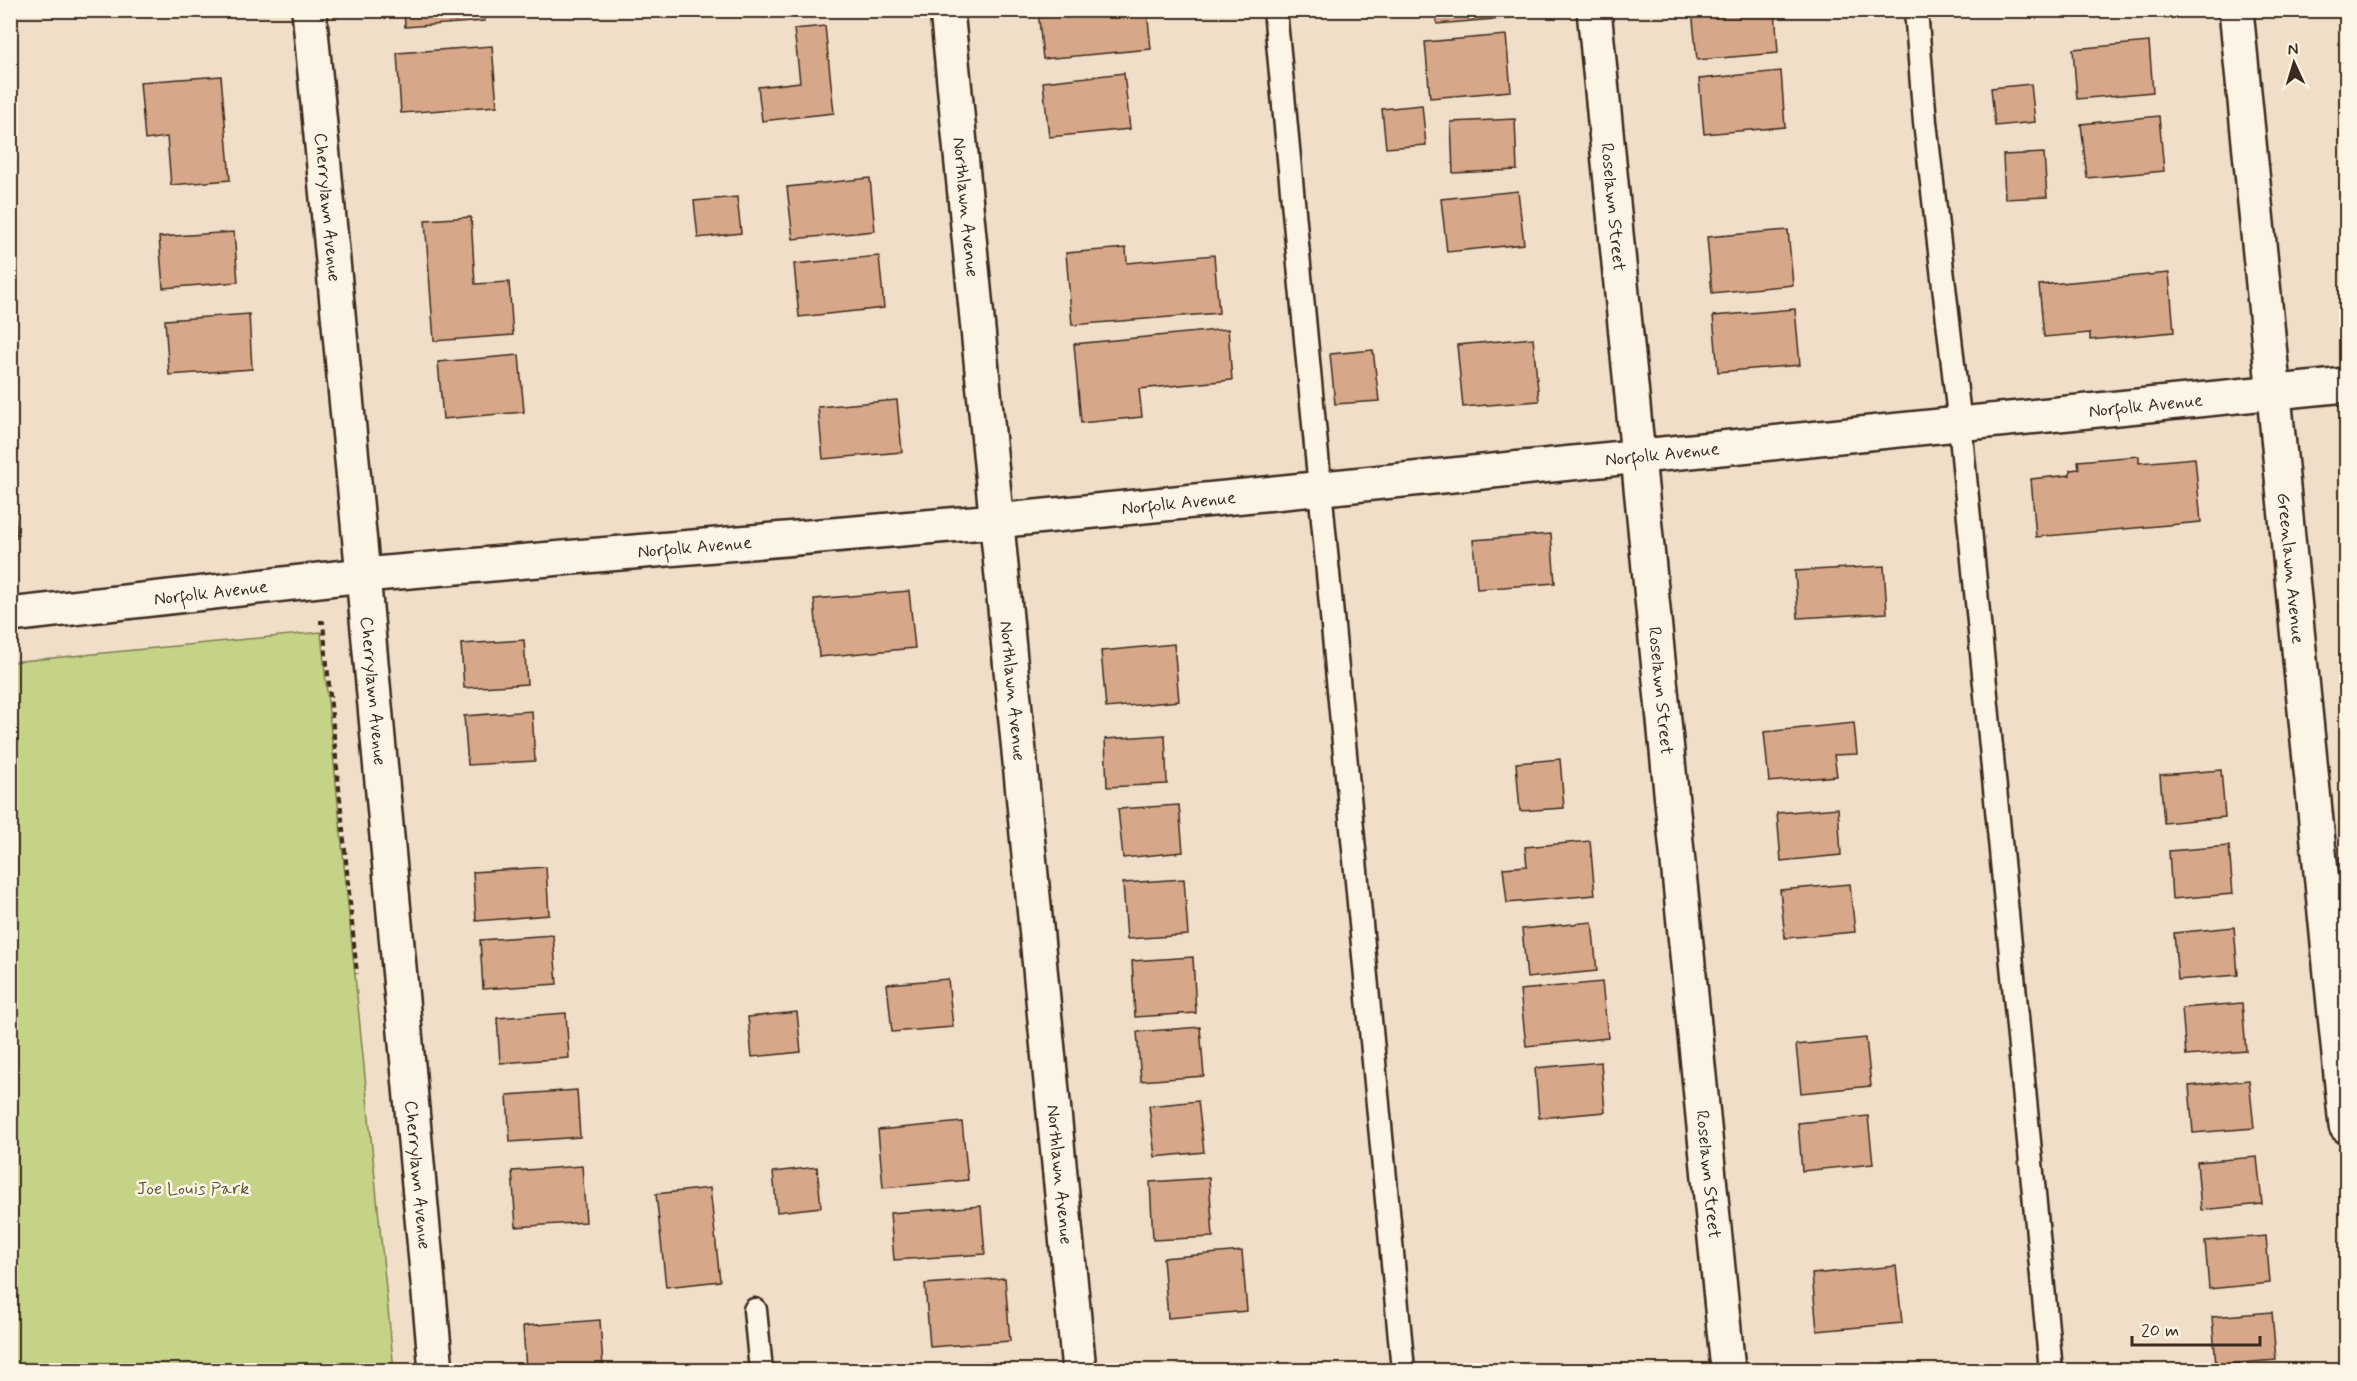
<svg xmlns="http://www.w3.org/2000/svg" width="2357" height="1381" font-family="Mynerve,sans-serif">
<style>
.green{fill:#c5d387;stroke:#807e52;stroke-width:1.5}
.building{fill:#d7a789;stroke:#3b2a1e;stroke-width:1.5}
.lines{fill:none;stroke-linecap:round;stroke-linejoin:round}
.service-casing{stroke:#3b2a1e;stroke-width:27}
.minor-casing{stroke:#3b2a1e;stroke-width:38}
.path{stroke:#3b2a1e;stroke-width:4;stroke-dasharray:6 4.5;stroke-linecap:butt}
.service{stroke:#fcf5e5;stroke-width:22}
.minor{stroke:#fcf5e5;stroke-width:33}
.labels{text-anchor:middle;stroke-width:5;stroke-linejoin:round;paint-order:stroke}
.street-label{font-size:18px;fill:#3b2a1e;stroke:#fcf5e5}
.park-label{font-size:18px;fill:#5e5438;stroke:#fcf5e5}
</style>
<rect width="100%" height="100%" fill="#f1dec9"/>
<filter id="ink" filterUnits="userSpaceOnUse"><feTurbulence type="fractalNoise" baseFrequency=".0167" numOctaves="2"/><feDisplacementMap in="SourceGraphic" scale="12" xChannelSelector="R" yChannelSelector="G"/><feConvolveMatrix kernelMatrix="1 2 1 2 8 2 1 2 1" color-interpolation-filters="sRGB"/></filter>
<g filter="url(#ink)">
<!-- green -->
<path class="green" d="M 321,632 L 394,1370 L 11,1370 L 11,662 Z"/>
<!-- building -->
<path class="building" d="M 404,10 L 485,10 L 485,21 L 405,27 Z
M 1038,10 L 1147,10 L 1151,49 L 1043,59 Z
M 1435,10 L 1517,10 L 1518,17 L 1437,24 Z
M 1692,10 L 1775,10 L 1778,53 L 1697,60 Z
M 825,26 L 834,113 L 762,121 L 758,87 L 800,82 L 794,29 Z
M 1506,35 L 1511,91 L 1430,98 L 1425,42 Z
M 2149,42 L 2153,92 L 2077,99 L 2073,49 Z
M 492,46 L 497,106 L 401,113 L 397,53 Z
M 1781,71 L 1785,127 L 1704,134 L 1699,79 Z
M 1124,73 L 1130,129 L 1049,137 L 1043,82 Z
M 221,76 L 230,180 L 171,185 L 167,137 L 145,140 L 140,82 Z
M 2031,84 L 2035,122 L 1995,126 L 1991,88 Z
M 2346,99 L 2346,156 L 2345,156 L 2340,100 Z
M 1422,105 L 1426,145 L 1386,148 L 1382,109 Z
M 2159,116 L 2164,171 L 2087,178 L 2081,124 Z
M 1515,119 L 1517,170 L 1453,173 L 1451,122 Z
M 2044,153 L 2047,197 L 2005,199 L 2003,155 Z
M 870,178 L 875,231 L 793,239 L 787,187 Z
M 1518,191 L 1524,244 L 1447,252 L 1441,199 Z
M 737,197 L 741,233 L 698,238 L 694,201 Z
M 471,217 L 475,284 L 509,282 L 513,335 L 434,341 L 425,220 Z
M 1788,230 L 1793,285 L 1712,293 L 1707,237 Z
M 234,232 L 238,282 L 163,288 L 159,237 Z
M 1126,248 L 1127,263 L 1214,255 L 1219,313 L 1072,325 L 1066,253 Z
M 879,256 L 884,308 L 799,317 L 794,264 Z
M 2169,273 L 2174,332 L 2090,340 L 2090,333 L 2044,337 L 2039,285 Z
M 1795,309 L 1800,365 L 1718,372 L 1713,316 Z
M 249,314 L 252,369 L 169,375 L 165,320 Z
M 1228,329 L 1232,380 L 1139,389 L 1142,417 L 1081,423 L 1074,344 Z
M 1533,338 L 1539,401 L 1463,407 L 1457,345 Z
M 1373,350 L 1379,401 L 1335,404 L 1330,354 Z
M 519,355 L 524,412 L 443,419 L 438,362 Z
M 897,400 L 902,452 L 823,459 L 818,407 Z
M 2139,456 L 2139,463 L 2195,458 L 2201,522 L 2036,537 L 2031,479 L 2070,475 L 2070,470 L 2079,469 L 2078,461 Z
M 10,488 L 13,488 L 17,538 L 10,539 Z
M 1551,534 L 1555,583 L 1477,589 L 1473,540 Z
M 1884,566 L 1887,613 L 1798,618 L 1795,571 Z
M 909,591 L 915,648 L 819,657 L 814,599 Z
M 524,640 L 527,684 L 464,688 L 461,644 Z
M 1174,644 L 1179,701 L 1106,708 L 1101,651 Z
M 532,711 L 535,761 L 468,765 L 464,716 Z
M 1854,723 L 1857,754 L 1834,755 L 1837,776 L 1769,782 L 1764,732 Z
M 1165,735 L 1167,784 L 1107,787 L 1105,739 Z
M 1560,759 L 1564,808 L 1520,811 L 1516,763 Z
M 2221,770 L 2225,817 L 2164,823 L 2160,775 Z
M 1179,805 L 1183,852 L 1123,858 L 1118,809 Z
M 1838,808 L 1841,855 L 1781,861 L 1777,813 Z
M 1590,841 L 1595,895 L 1507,903 L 1503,868 L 1527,866 L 1525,847 Z
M 2229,846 L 2233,894 L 2172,899 L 2169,851 Z
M 546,867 L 549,915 L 476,921 L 473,872 Z
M 1184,879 L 1188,935 L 1127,939 L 1123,883 Z
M 1850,884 L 1855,932 L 1785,938 L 1780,890 Z
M 1592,922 L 1597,971 L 1527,978 L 1522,929 Z
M 2234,927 L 2238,975 L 2178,980 L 2174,933 Z
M 553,935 L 557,984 L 483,989 L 480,940 Z
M 1193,957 L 1196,1013 L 1135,1017 L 1132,961 Z
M 948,979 L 953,1027 L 892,1032 L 887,984 Z
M 1602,982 L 1608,1038 L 1526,1046 L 1520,990 Z
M 2242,1003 L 2246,1051 L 2186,1056 L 2182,1008 Z
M 797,1012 L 801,1052 L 752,1057 L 748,1017 Z
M 566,1013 L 569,1058 L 500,1063 L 497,1018 Z
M 1200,1027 L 1204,1076 L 1141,1081 L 1137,1032 Z
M 1866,1038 L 1871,1086 L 1801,1093 L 1796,1045 Z
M 1601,1062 L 1605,1112 L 1539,1118 L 1535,1068 Z
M 2249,1080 L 2254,1128 L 2193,1133 L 2189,1086 Z
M 577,1090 L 580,1137 L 510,1142 L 507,1095 Z
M 1198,1101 L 1204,1152 L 1155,1157 L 1149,1106 Z
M 1868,1116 L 1873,1164 L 1802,1171 L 1798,1123 Z
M 962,1122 L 968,1180 L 883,1188 L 878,1130 Z
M 2257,1157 L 2262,1204 L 2201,1210 L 2197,1162 Z
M 582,1166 L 586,1222 L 516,1227 L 512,1171 Z
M 817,1167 L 821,1207 L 777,1212 L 773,1172 Z
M 1209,1178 L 1213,1237 L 1153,1240 L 1150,1182 Z
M 710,1188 L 720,1281 L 666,1287 L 656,1194 Z
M 981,1206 L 985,1254 L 894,1260 L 890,1213 Z
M 2266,1236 L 2270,1283 L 2209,1289 L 2205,1241 Z
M 1242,1251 L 1247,1311 L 1168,1318 L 1163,1258 Z
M 1896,1266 L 1902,1323 L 1817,1331 L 1812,1274 Z
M 1005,1278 L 1010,1341 L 930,1347 L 925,1284 Z
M 2272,1312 L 2276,1360 L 2216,1365 L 2212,1317 Z
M 600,1320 L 603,1367 L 526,1370 L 523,1326 Z
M 988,1362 L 988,1370 L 928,1370 L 928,1368 Z"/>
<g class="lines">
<!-- service casing -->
<g class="service-casing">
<path id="service" d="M 1275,10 L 1403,1370
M 1916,10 L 1925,122 L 1960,425 L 2051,1370
M 755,1310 L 761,1370"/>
</g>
<!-- minor casing -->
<g class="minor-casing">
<g id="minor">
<path id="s1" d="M 309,10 L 363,575 L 436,1370"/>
<path id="s2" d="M 947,10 L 1079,1370"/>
<path id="s3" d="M 1594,10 L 1728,1370"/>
<path id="s4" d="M 2236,10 L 2346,1126"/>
<path id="s5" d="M 10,615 L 363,575 L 996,521 L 2346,385"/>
</g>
</g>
<!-- path -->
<path class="path" d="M 319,622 L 323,622 L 357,974"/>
<!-- service -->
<use href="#service" class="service"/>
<!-- minor -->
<use href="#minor" class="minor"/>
</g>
</g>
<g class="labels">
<!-- street labels -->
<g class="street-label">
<text dy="6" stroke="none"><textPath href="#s1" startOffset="198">Cherrylawn Avenue</textPath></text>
<text dy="6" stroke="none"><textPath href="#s2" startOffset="198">Northlawn Avenue</textPath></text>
<text dy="6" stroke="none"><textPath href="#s3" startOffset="198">Roselawn Street</textPath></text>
<text dy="6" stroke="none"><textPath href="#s5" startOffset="2146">Norfolk Avenue</textPath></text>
<text dy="6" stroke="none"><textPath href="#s5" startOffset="1660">Norfolk Avenue</textPath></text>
<text dy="6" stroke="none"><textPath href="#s5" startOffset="1174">Norfolk Avenue</textPath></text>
<text dy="6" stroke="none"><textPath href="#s5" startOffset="688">Norfolk Avenue</textPath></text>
<text dy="6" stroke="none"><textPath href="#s4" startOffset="561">Greenlawn Avenue</textPath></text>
<text dy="6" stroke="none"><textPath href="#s5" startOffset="202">Norfolk Avenue</textPath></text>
<text dy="6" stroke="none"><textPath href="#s1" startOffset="684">Cherrylawn Avenue</textPath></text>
<text dy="6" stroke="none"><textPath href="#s2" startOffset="684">Northlawn Avenue</textPath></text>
<text dy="6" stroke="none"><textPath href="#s3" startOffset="684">Roselawn Street</textPath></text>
<text dy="6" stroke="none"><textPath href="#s1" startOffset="1170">Cherrylawn Avenue</textPath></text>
<text dy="6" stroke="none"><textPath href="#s2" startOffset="1170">Northlawn Avenue</textPath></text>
<text dy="6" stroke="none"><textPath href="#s3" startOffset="1170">Roselawn Street</textPath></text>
</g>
<!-- park labels -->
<g class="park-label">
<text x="193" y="1194">Joe Louis Park</text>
</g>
</g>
<!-- margin -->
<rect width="2357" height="1381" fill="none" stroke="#fcf5e5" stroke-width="36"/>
<rect x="18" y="18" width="2321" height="1345" fill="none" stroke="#3b2a1e" stroke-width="2" filter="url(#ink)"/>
<!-- north arrow -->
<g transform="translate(2294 63) rotate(356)" stroke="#fcf5e5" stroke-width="4.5" paint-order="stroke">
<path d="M0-4.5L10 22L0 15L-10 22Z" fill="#3b2a1e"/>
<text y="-9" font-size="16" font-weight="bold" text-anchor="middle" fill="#3b2a1e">N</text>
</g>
<!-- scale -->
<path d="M2132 1336v9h128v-9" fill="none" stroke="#3b2a1e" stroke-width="3"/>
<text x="2141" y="1336" font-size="18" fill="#3b2a1e" stroke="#fcf5e5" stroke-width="4.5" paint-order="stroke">20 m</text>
</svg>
